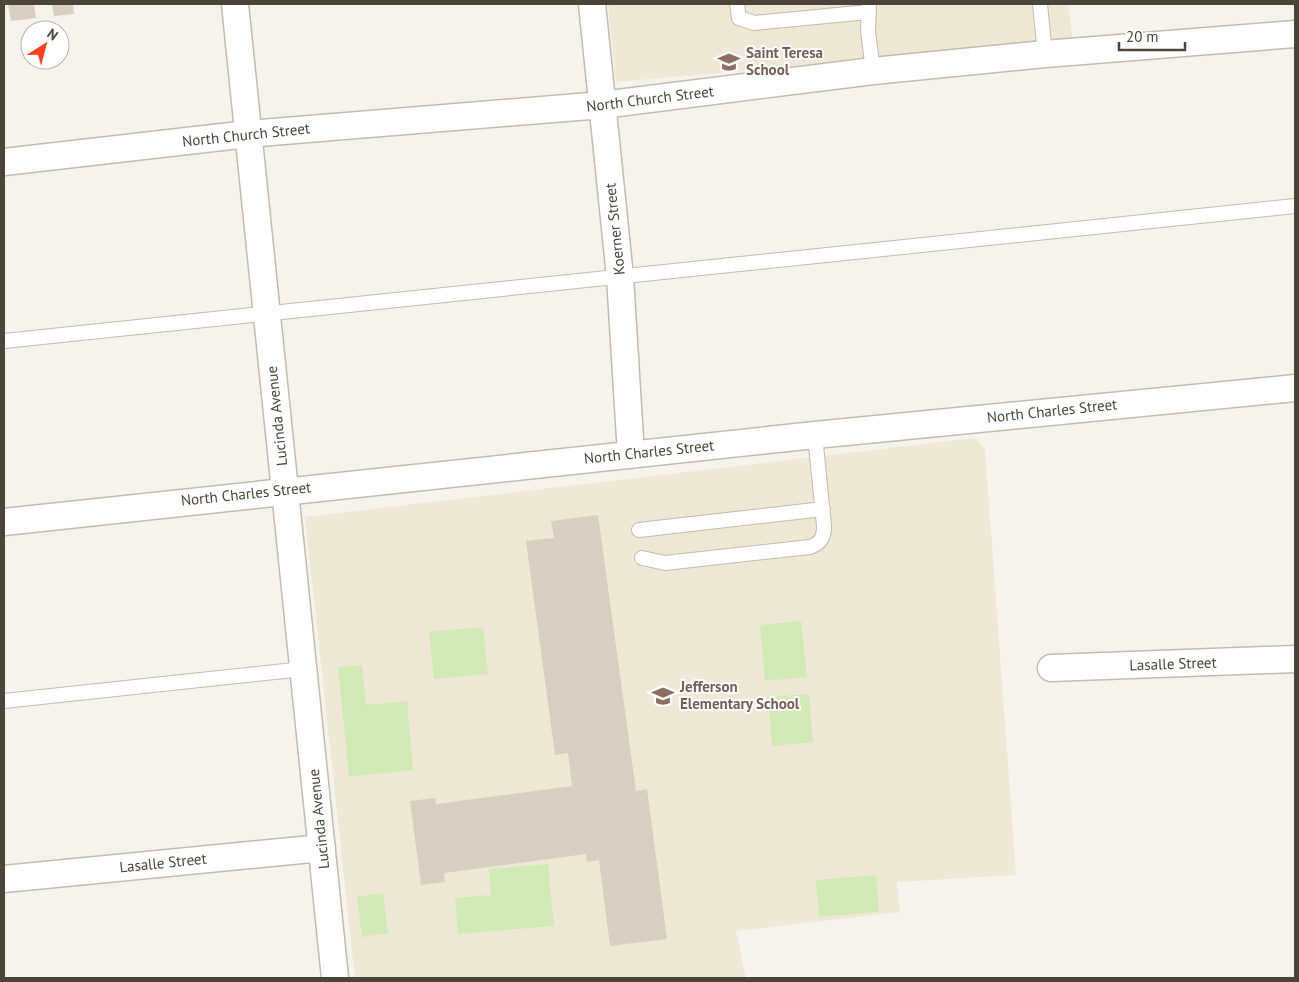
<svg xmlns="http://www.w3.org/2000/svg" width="1299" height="982" font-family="'PT Sans',sans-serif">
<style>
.education{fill:#efe8d6}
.green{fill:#d2eab5}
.building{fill:#d8cfc1}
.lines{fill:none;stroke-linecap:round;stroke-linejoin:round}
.lane-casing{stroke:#c2bbae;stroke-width:16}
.street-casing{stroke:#c2bbae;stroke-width:29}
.lane{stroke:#fff;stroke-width:14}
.street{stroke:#fff;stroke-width:26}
.labels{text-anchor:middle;stroke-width:4;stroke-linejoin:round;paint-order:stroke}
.education-label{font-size:15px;font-weight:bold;fill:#785e54;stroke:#fff;text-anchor:start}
.street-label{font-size:15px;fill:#4b4439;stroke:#fff}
</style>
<rect width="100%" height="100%" fill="#f6f3ec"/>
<!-- education -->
<path class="education" d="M 608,4 L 1068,4 L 1073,42 L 616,82 Z
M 975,438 L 985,449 L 1016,875 L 897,882 L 900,912 L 736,931 L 746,978 L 355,978 L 305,517 Z"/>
<!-- green -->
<path class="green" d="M 801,621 L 807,677 L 765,681 L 760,625 Z
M 483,627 L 488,674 L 434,679 L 429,632 Z
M 362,665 L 366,705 L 407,701 L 413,770 L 349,777 L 338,667 Z
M 809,694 L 813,742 L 772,746 L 768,697 Z
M 548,864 L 554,926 L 458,934 L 455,898 L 491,895 L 489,869 Z
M 876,875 L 879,912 L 819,917 L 816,880 Z
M 383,893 L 388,933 L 362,937 L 357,897 Z"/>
<!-- building -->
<path class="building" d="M 8,4 L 34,4 L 36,18 L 11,21 Z
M 52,4 L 73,4 L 74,14 L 54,16 Z
M 598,515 L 636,791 L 647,789 L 667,939 L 610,946 L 599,860 L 587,862 L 586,854 L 444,873 L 445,882 L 421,885 L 410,801 L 435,798 L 436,804 L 572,786 L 568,753 L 555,755 L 526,541 L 554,538 L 551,521 Z"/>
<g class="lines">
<!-- lane casing -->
<g class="lane-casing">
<path id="lane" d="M 737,4 L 739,18 L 754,23 L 868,12
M 1040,4 L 1045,54
M 869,5 L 868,31 L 873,71
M 4,341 L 1295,206
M 639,530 L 823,509
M 642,558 L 665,563 L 810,547 C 821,543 824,537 824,526 L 815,435
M 4,701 L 303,669"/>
</g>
<!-- street casing -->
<g class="street-casing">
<path id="street" d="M 235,4 L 335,978
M 592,4 L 620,277 L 631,455
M 4,162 L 248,134 L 602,105 L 873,71 L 1045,54 L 1295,34
M 4,522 L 815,435 L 1295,388
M 1051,668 L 1295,659
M 4,879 L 322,848"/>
</g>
<!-- lane -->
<use href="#lane" class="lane"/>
<!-- street -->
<use href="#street" class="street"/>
</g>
<!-- icons -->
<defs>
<g id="school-bare" transform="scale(1.725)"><path d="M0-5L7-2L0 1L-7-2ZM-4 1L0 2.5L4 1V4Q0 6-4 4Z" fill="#8d6e63" stroke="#fff" stroke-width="2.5" paint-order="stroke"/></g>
</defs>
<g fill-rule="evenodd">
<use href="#school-bare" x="729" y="62"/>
<use href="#school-bare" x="663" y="696"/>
</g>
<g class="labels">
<!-- education labels -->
<g class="education-label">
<text x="746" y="58">Saint Teresa<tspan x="746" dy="17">School</tspan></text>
<text x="680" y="692">Jefferson<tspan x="680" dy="17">Elementary School</tspan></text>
</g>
<!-- street labels -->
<g class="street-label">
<text transform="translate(650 99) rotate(-7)" y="5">North Church Street</text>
<text transform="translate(246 135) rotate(-6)" y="5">North Church Street</text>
<text transform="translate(615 229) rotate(-96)" y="5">Koerner Street</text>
<text transform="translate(1052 411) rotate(-6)" y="5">North Charles Street</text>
<text transform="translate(277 416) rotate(-96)" y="5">Lucinda Avenue</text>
<text transform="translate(649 452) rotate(-6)" y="5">North Charles Street</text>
<text transform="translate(246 494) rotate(-6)" y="5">North Charles Street</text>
<text transform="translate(1173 664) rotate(-2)" y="5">Lasalle Street</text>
<text transform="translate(319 819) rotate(-96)" y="5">Lucinda Avenue</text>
<text transform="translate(163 863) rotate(-6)" y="5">Lasalle Street</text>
</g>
</g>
<!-- border -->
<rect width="1299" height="982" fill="none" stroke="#4b4439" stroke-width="10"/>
<!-- north arrow -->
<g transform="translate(45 45) rotate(36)"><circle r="24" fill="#ffffff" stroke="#b7b4b0"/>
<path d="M0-4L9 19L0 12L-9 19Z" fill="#fc3f1d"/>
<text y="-8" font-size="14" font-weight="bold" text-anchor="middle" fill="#4b4439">N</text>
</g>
<!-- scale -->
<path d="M1119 42v8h66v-8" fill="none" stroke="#4b4439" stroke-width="2.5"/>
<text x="1126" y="42" font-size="15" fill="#4b4439" stroke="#ffffff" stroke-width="4" paint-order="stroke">20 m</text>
</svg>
